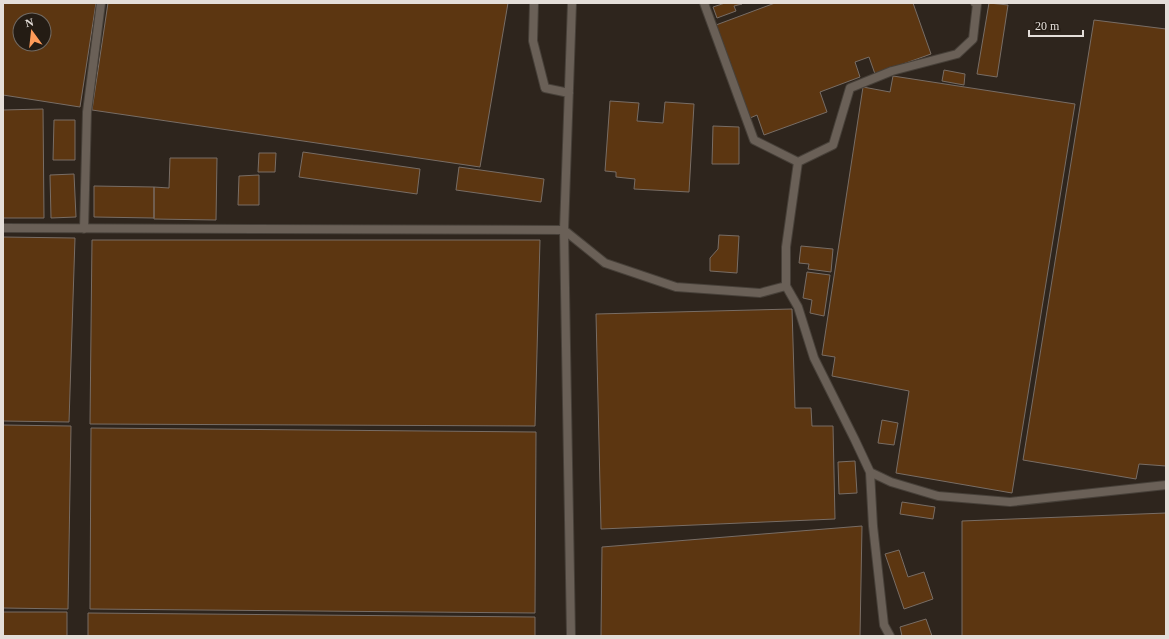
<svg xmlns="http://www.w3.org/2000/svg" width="1169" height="639" font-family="'Times New Roman',serif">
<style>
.building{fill:#5c3611;stroke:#786d65;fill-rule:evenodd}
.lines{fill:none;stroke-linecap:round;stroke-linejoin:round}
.service-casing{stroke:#474039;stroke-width:10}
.service{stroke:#6a6057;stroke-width:8}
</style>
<rect width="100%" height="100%" fill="#2e251d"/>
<!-- building -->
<path class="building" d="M 3,3 L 96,3 L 80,107 L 3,95 ZM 20,20 L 44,20 L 44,44 L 20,44 Z
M 108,3 L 508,3 L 480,167 L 92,110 Z
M 725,3 L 742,4 L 734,6 L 736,11 L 717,18 L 713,7 Z
M 775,3 L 913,3 L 931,54 L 875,74 L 869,57 L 855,62 L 860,77 L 820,92 L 827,112 L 764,135 L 757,115 L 750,118 L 716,25 Z
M 989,3 L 1008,5 L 997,77 L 977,74 Z
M 1094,20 L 1166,29 L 1166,466 L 1139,464 L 1136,479 L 1023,460 Z
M 944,70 L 965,74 L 964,85 L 942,81 Z
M 893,76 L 1075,104 L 1012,493 L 896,473 L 909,391 L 832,376 L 835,357 L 822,355 L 863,87 L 890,92 Z
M 610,101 L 639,103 L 637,121 L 663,123 L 665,102 L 694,104 L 689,192 L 634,189 L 635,179 L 616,177 L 616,172 L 605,171 Z
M 43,109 L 44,218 L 3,218 L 3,110 Z
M 54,120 L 75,120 L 75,160 L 53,160 Z
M 713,126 L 739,127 L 739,164 L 712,164 Z
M 303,152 L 420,169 L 417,194 L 299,177 Z
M 259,153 L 276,153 L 275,172 L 258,172 Z
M 170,158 L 217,158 L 216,220 L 154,219 L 154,187 L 169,188 Z
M 459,167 L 544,179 L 541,202 L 456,190 Z
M 74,174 L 76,217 L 51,218 L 50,175 Z
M 259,175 L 259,205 L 238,205 L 239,176 Z
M 94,186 L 154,187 L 154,218 L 94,217 Z
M 719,235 L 739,236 L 737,273 L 710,271 L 710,258 L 718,249 Z
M 3,237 L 75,238 L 69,422 L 3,421 Z
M 92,240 L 540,240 L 535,426 L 90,424 Z
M 801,246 L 833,249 L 831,272 L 808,269 L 809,264 L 799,263 Z
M 807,272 L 830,275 L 824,316 L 810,313 L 812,300 L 803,298 Z
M 792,309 L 795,408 L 811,408 L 812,426 L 833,426 L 835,519 L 601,529 L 596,314 Z
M 882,420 L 898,423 L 894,445 L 878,443 Z
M 3,425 L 71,426 L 68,609 L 3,608 Z
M 91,428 L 536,432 L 535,613 L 90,609 Z
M 855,461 L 857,493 L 839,494 L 838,462 Z
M 902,502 L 935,507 L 933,519 L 900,514 Z
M 1166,513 L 1166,636 L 962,636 L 962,521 Z
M 862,526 L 860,636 L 601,636 L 602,547 Z
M 899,550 L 908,577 L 924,572 L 933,599 L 904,609 L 885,554 Z
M 3,612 L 67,612 L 67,636 L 3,636 Z
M 88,613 L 535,617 L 535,636 L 88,636 Z
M 926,619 L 932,636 L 902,636 L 900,627 Z"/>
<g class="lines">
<!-- service casing -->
<g class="service-casing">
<path id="service" d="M 534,3 L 533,41 L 545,88 L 569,93
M 704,3 L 754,140 L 798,162 L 786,247 L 786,286
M 798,162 L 833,145 L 850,88 L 892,71 L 957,54 L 973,39 L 977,4 L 975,3
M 3,228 L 564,230 L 605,263 L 676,287 L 760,293 L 786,286 L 798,307 L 814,358 L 855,440 L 870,472 L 873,526 L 884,625 L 890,636
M 84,229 L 87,112 L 101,3
M 870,472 L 891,482 L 938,496 L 1010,502 L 1166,485
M 571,636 L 564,230 L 572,3"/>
</g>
<!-- service -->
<use href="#service" class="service"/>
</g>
<!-- border -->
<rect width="1169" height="639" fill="none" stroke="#e4ded9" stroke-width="8"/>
<!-- north arrow -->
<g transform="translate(32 32) rotate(345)"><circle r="19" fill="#241c14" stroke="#716a63"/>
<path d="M0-3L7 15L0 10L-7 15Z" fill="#fe9b59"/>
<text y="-6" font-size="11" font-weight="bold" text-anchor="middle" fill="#e4ded9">N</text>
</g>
<!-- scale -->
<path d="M1029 30v6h54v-6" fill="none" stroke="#e4ded9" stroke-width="2"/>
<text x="1035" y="30" font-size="12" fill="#e4ded9" stroke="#241c14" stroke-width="3" paint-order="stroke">20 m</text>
</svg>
